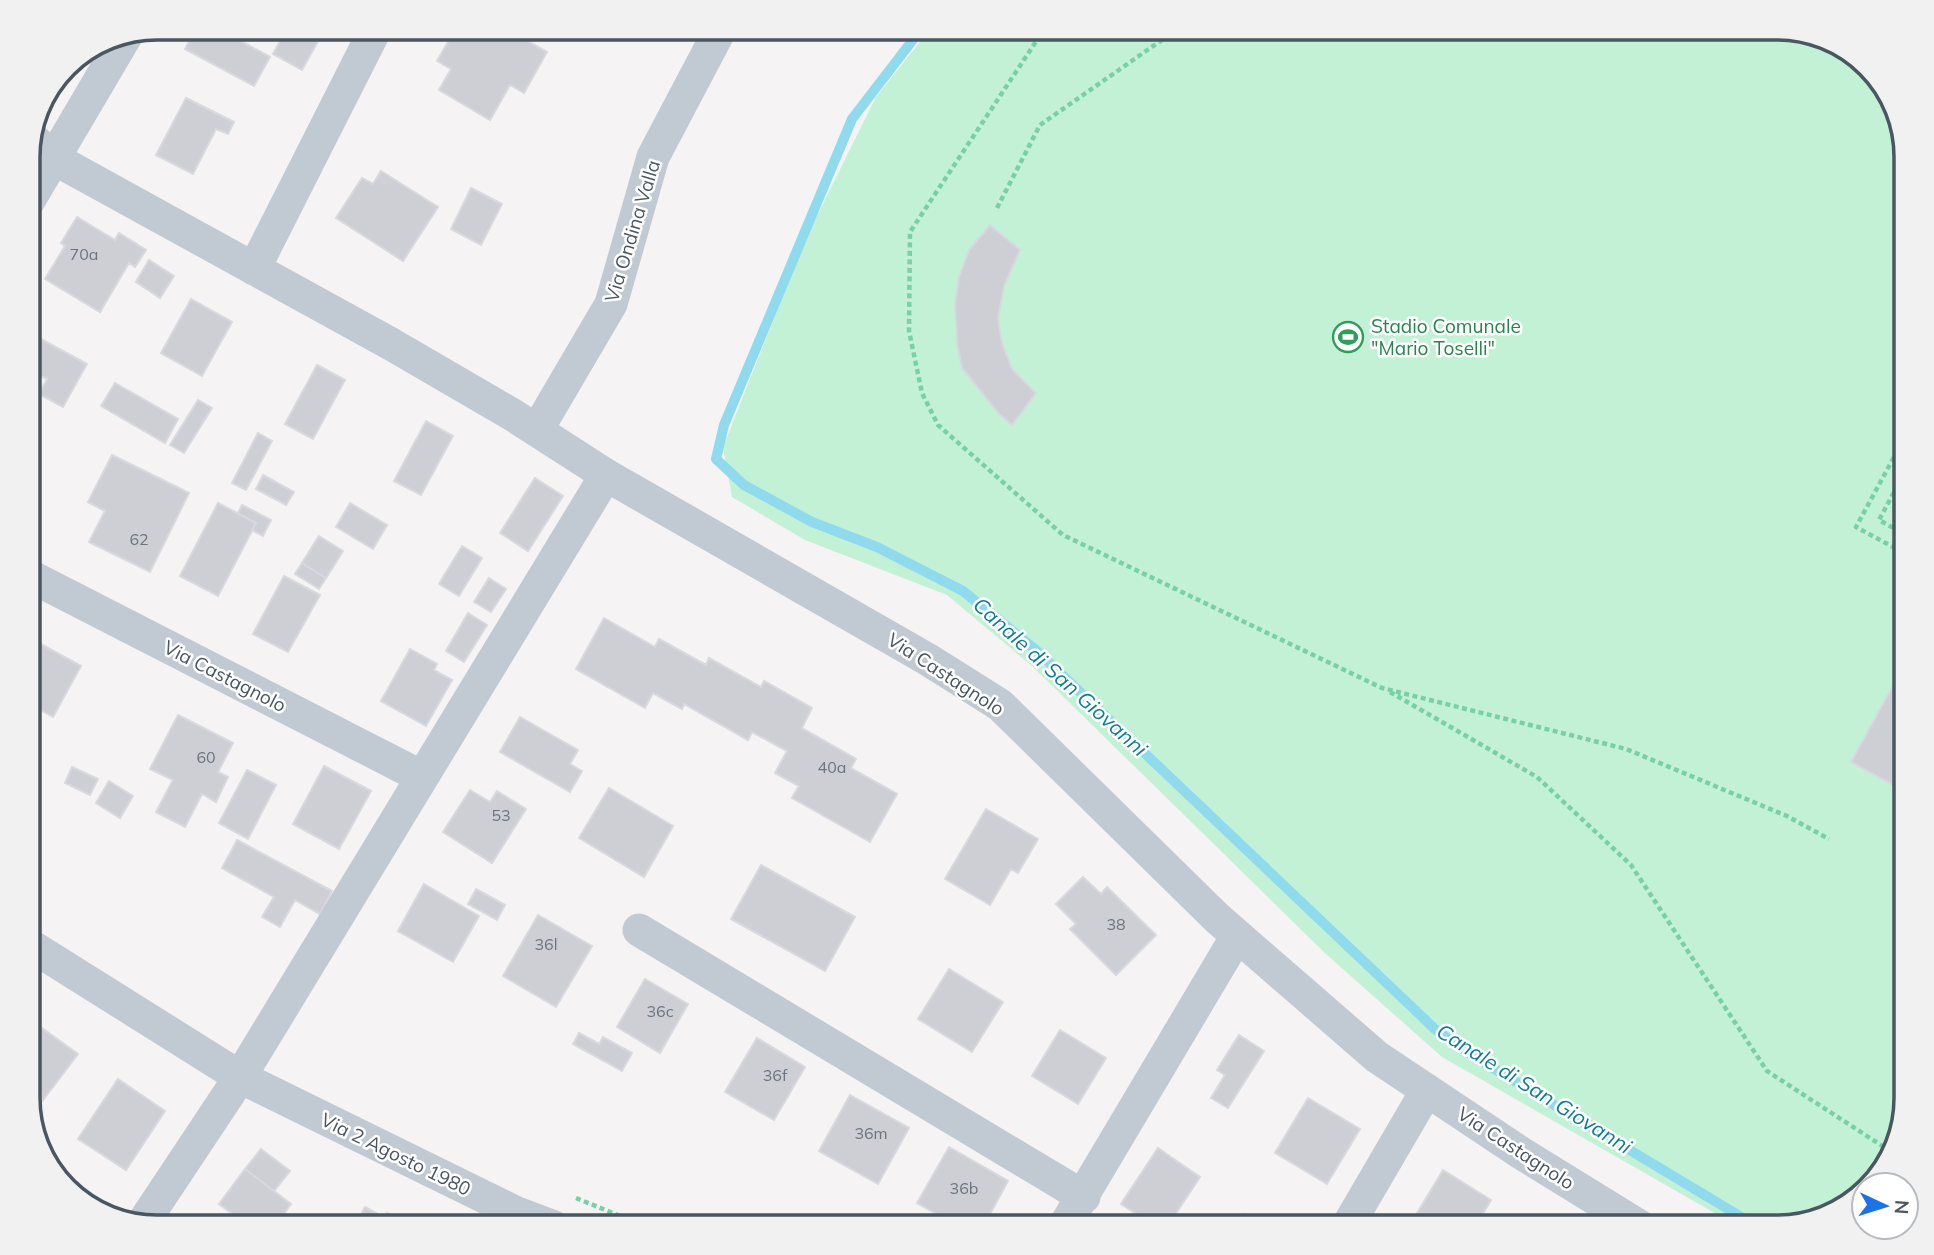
<svg xmlns="http://www.w3.org/2000/svg" width="1934" height="1255" font-family="Mulish,sans-serif">
<style>
.green{fill:#c3f1d5}
.lines{fill:none;stroke-linecap:round;stroke-linejoin:round}
.stream{stroke:#90daee;stroke-width:10}
.building{fill:#cdcfd5;stroke:#d7d9de;stroke-width:2}
.path{stroke:#7ad0a6;stroke-width:4.5;stroke-dasharray:5 3.5;stroke-linecap:butt}
.minor{stroke:#c1cad2;stroke-width:33}
.labels{text-anchor:middle;stroke-width:5;stroke-linejoin:round;paint-order:stroke}
.number-label{font-size:16px;fill:#6b747e}
.street-label{font-size:19px;fill:#4a5661;stroke:#fff}
.leisure-label{font-size:19px;fill:#27864d;stroke:#fff;text-anchor:start}
.water-label{font-size:21px;font-style:italic;fill:#0c7c9b;stroke:#fff}
.rim{fill:none;stroke:#4a5661;stroke-width:3.5}
</style>
<rect width="100%" height="100%" fill="#f5f3f3"/>
<!-- green -->
<path class="green" d="M 931,28 L 1776,28 L 1848,50 L 1889,93 L 1906,157 L 1906,1098 L 1884,1169 L 1841,1210 L 1777,1227 L 1739,1227 L 1442,1057 L 1326,954 L 1032,666 L 947,595 L 805,540 L 732,497 L 723,447 L 806,238 L 876,97 Z"/>
<g class="lines">
<!-- stream -->
<path class="stream" d="M 922,28 L 852,119 L 724,425 L 716,459 L 744,485 L 812,522 L 877,547 L 963,591 L 1036,650 L 1436,1030 L 1473,1056 L 1758,1227"/>
</g>
<!-- building -->
<path class="building" d="M 196,28 L 234,28 L 230,35 L 270,57 L 254,86 L 185,49 Z
M 287,28 L 317,28 L 315,31 L 322,34 L 302,70 L 273,54 Z
M 456,28 L 464,28 L 477,36 L 482,28 L 504,28 L 547,52 L 524,93 L 510,85 L 490,120 L 439,90 L 451,69 L 437,61 Z
M 186,98 L 234,122 L 228,134 L 216,129 L 193,174 L 156,155 Z
M 381,171 L 438,207 L 403,261 L 336,218 L 362,178 L 373,184 Z
M 471,188 L 502,204 L 481,245 L 451,229 Z
M 77,217 L 115,240 L 119,233 L 146,250 L 135,267 L 129,263 L 100,312 L 45,279 L 65,246 L 61,243 Z
M 990,225 L 1020,250 L 1004,286 L 998,318 L 1002,343 L 1012,369 L 1036,393 L 1012,425 L 999,414 L 962,368 L 957,344 L 955,304 L 959,277 L 969,250 Z
M 149,260 L 174,276 L 160,298 L 136,282 Z
M 191,299 L 232,322 L 202,376 L 161,353 Z
M 28,332 L 87,364 L 63,407 L 39,394 L 47,379 L 28,369 Z
M 317,365 L 345,380 L 313,439 L 285,424 Z
M 115,383 L 178,419 L 165,443 L 101,406 Z
M 198,400 L 212,408 L 184,453 L 170,445 Z
M 426,421 L 453,436 L 421,495 L 394,481 Z
M 258,433 L 272,441 L 246,490 L 232,483 Z
M 112,455 L 189,493 L 150,572 L 89,542 L 105,511 L 88,502 Z
M 263,475 L 294,492 L 286,505 L 256,489 Z
M 535,478 L 563,496 L 528,551 L 500,533 Z
M 218,503 L 256,523 L 218,596 L 180,576 Z
M 350,503 L 387,525 L 373,549 L 336,527 Z
M 242,505 L 271,520 L 263,536 L 252,530 L 256,523 L 238,513 Z
M 319,536 L 343,551 L 326,578 L 302,563 Z
M 462,546 L 482,558 L 459,596 L 439,584 Z
M 302,563 L 326,578 L 319,589 L 295,574 Z
M 284,576 L 320,595 L 288,652 L 253,634 Z
M 489,578 L 506,589 L 491,612 L 474,602 Z
M 468,613 L 487,625 L 464,662 L 446,651 Z
M 604,618 L 655,647 L 659,639 L 706,665 L 709,658 L 761,687 L 764,681 L 812,708 L 802,728 L 856,759 L 851,768 L 897,794 L 870,842 L 792,798 L 799,786 L 775,773 L 787,751 L 752,732 L 748,740 L 684,704 L 682,709 L 653,693 L 645,708 L 576,669 Z
M 28,637 L 81,666 L 53,717 L 28,703 Z
M 410,649 L 437,664 L 434,670 L 452,680 L 426,726 L 381,701 Z
M 1906,662 L 1906,792 L 1851,762 Z
M 178,715 L 233,743 L 218,772 L 228,777 L 216,802 L 202,794 L 185,827 L 156,812 L 173,780 L 150,769 Z
M 520,717 L 578,750 L 570,764 L 582,771 L 570,792 L 500,752 Z
M 324,766 L 371,791 L 339,849 L 293,824 Z
M 72,767 L 98,779 L 90,795 L 65,783 Z
M 247,770 L 276,785 L 248,839 L 219,823 Z
M 109,781 L 133,796 L 120,818 L 96,803 Z
M 609,788 L 673,826 L 644,877 L 579,838 Z
M 470,790 L 490,802 L 497,791 L 526,809 L 492,863 L 443,832 Z
M 986,809 L 1038,839 L 1018,873 L 1011,869 L 990,905 L 945,879 Z
M 237,840 L 332,891 L 320,914 L 295,900 L 280,927 L 262,917 L 274,897 L 222,868 Z
M 761,865 L 855,917 L 825,971 L 731,919 Z
M 1083,877 L 1101,894 L 1107,887 L 1156,935 L 1116,975 L 1070,929 L 1076,924 L 1056,904 Z
M 424,884 L 479,916 L 453,962 L 398,931 Z
M 476,889 L 505,905 L 497,920 L 468,904 Z
M 538,915 L 592,946 L 556,1007 L 503,976 Z
M 949,969 L 1003,1002 L 972,1052 L 918,1019 Z
M 645,979 L 688,1004 L 660,1053 L 617,1027 Z
M 28,1018 L 78,1054 L 31,1116 L 28,1105 Z
M 1060,1030 L 1106,1058 L 1078,1104 L 1032,1076 Z
M 579,1033 L 599,1044 L 603,1037 L 632,1053 L 622,1071 L 573,1044 Z
M 1239,1035 L 1264,1051 L 1228,1108 L 1211,1098 L 1225,1075 L 1217,1070 Z
M 757,1038 L 805,1067 L 774,1120 L 725,1092 Z
M 118,1079 L 165,1111 L 126,1170 L 78,1139 Z
M 850,1095 L 909,1128 L 878,1184 L 819,1151 Z
M 1308,1098 L 1360,1129 L 1327,1184 L 1275,1153 Z
M 949,1147 L 1008,1181 L 983,1227 L 960,1227 L 917,1203 Z
M 1158,1148 L 1200,1177 L 1167,1227 L 1156,1227 L 1121,1204 Z
M 261,1149 L 290,1171 L 274,1191 L 245,1169 Z
M 245,1169 L 291,1204 L 278,1222 L 271,1216 L 263,1227 L 250,1227 L 219,1204 Z
M 1443,1170 L 1491,1200 L 1475,1227 L 1435,1227 L 1416,1215 Z
M 365,1207 L 385,1218 L 387,1213 L 412,1227 L 347,1227 L 350,1222 L 355,1226 Z
M 1245,1214 L 1267,1227 L 1237,1227 Z"/>
<g class="lines">
<!-- path -->
<path class="path" d="M 1045,28 L 910,232 L 909,331 L 922,393 L 938,425 L 1063,535 L 1382,688 L 1626,749 L 1787,816 L 1829,839
M 997,208 L 1040,125 L 1179,28
M 1906,435 L 1856,527 L 1906,554
M 1906,470 L 1879,520 L 1906,535
M 1390,692 L 1537,777 L 1631,865 L 1767,1071 L 1890,1151
M 576,1198 L 647,1227"/>
<!-- minor -->
<path class="minor" d="M 33,139 L 53,158 L 391,344 L 513,415 L 606,475 L 927,659 L 1000,705 L 1217,918 L 1377,1057 L 1521,1153 L 1641,1227
M 28,202 L 127,34
M 254,269 L 376,28
M 537,430 L 611,304 L 653,157 L 721,28
M 28,575 L 422,777
M 639,930 L 1084,1197
M 28,944 L 240,1077 L 517,1213 L 554,1227
M 143,1223 L 240,1077 L 606,475
M 1064,1227 L 1237,936
M 1347,1227 L 1427,1090"/>
</g>
<!-- icons -->
<defs>
<g id="stadium-ring" transform="scale(1.575)"><circle r="9.5" fill="#fff" stroke="#2e9e5b" stroke-width="1.5"/><path d="M0-5a6.5 5 0 1 0 0 10a6.5 5 0 1 0 0-10ZM-3.5-1.8h7v3.6h-7Z" fill="#2e9e5b"/></g>
</defs>
<g fill-rule="evenodd">
<use href="#stadium-ring" x="1348" y="337"/>
</g>
<g class="labels">
<!-- number labels -->
<g class="number-label">
<text x="84" y="260">70a</text>
<text x="139" y="545">62</text>
<text x="206" y="763">60</text>
<text x="832" y="773">40a</text>
<text x="501" y="821">53</text>
<text x="1116" y="930">38</text>
<text x="546" y="950">36l</text>
<text x="660" y="1017">36c</text>
<text x="775" y="1081">36f</text>
<text x="871" y="1139">36m</text>
<text x="964" y="1194">36b</text>
</g>
<!-- street labels -->
<g class="street-label">
<text transform="translate(632 231) rotate(-73)" y="7">Via Ondina Valla</text>
<text transform="translate(946 674) rotate(33)" y="7">Via Castagnolo</text>
<text transform="translate(225 676) rotate(27)" y="7">Via Castagnolo</text>
<text transform="translate(1516 1148) rotate(33)" y="7">Via Castagnolo</text>
<text transform="translate(396 1154) rotate(26)" y="7">Via 2 Agosto 1980</text>
</g>
<!-- leisure labels -->
<g class="leisure-label">
<text x="1371" y="333">Stadio Comunale<tspan x="1371" dy="22">"Mario Toselli"</tspan></text>
</g>
<!-- water labels -->
<g class="water-label">
<text transform="translate(1060 677) rotate(42)" y="7">Canale di San Giovanni</text>
<text transform="translate(1534 1089) rotate(32)" y="7">Canale di San Giovanni</text>
</g>
</g>
<!-- crop -->
<path d="M0 0H1934V1255H0ZM157 40H1777A117 117 0 0 1 1894 157V1098A117 117 0 0 1 1777 1215H157A117 117 0 0 1 40 1098V157A117 117 0 0 1 157 40Z" fill="#f1f1f2" fill-rule="evenodd"/>
<path class="rim" d="M157 40H1777A117 117 0 0 1 1894 157V1098A117 117 0 0 1 1777 1215H157A117 117 0 0 1 40 1098V157A117 117 0 0 1 157 40Z"/>
<!-- north arrow -->
<g transform="translate(1885 1206) rotate(94)"><circle r="33" fill="#ffffff" stroke="#b7bbc0" stroke-width="2"/>
<path d="M0-5L12 26L0 18L-12 26Z" fill="#1a73e8"/>
<text y="-10" font-size="19" font-weight="bold" text-anchor="middle" fill="#4a5661">N</text>
</g>
</svg>
